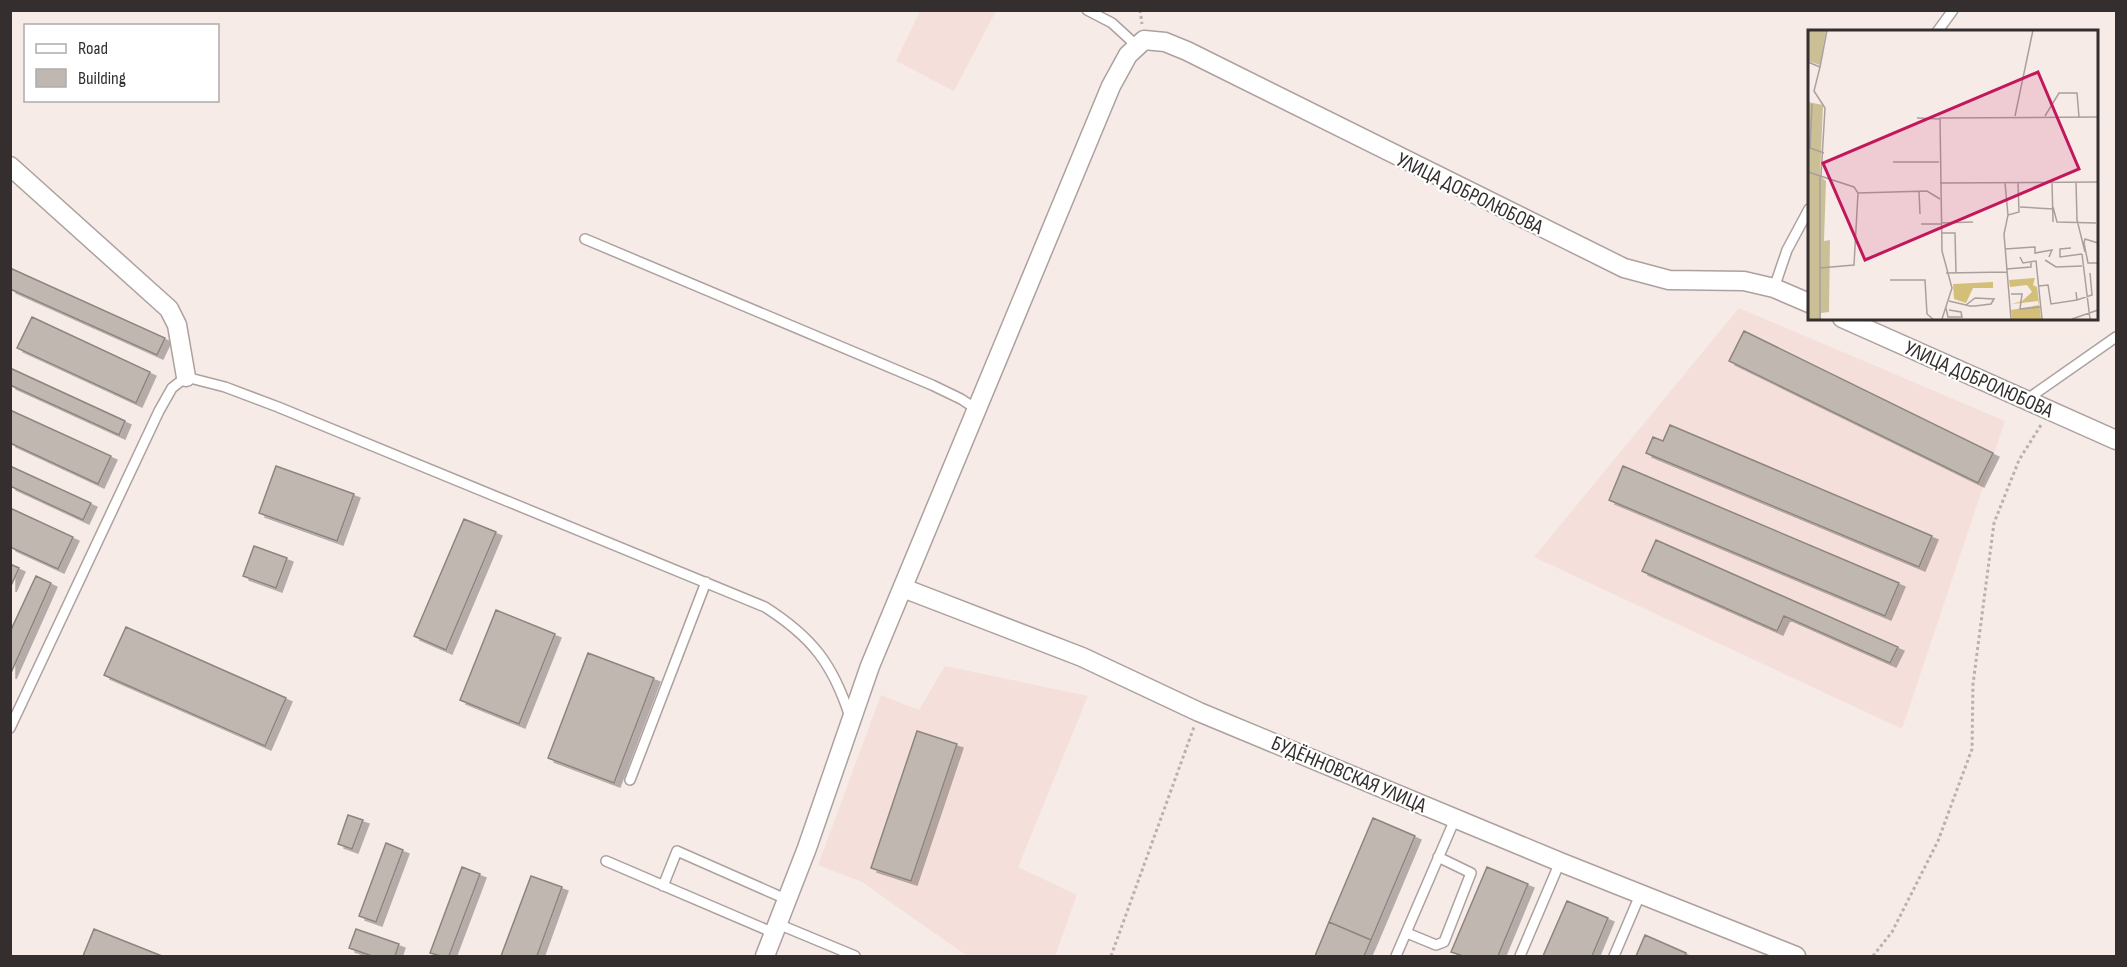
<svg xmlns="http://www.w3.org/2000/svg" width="2127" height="967" font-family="'Sofia Sans Condensed',sans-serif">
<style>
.built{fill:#f4dfda}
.building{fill:#bfb7b0;stroke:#8d857f;stroke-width:1.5;filter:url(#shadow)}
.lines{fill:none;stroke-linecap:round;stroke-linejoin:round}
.service-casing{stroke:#aca19e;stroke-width:12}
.minor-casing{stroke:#aca19e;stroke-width:21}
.path{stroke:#bab0ae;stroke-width:3;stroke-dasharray:3 3;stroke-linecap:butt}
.service{stroke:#fff;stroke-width:9}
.minor{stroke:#fff;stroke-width:18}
.labels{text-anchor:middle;stroke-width:4.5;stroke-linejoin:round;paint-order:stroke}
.street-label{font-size:21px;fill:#342f2e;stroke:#fff}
.inset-road{fill:none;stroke:#a9a09e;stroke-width:1.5}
.view{fill:#c2185b;fill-opacity:0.15;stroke:#c2185b;stroke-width:3}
.inset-edge{fill:none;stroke:#342f2e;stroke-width:3}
</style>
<defs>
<filter id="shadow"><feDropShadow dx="6" dy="4" stdDeviation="0" flood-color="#0004"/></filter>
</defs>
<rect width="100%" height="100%" fill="#f7ebe8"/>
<!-- built -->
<path class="built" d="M 920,11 L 996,11 L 954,91 L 896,61 Z
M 1739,308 L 2005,421 L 1902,729 L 1534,557 Z
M 945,666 L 1088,696 L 1018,867 L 1077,895 L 1055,956 L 967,956 L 862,882 L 818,865 L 881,695 L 919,710 Z"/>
<!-- building -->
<path class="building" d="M 10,268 L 165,338 L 157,355 L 10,289 Z
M 32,317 L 150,372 L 136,403 L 17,348 Z
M 1744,331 L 1993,453 L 1978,483 L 1729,361 Z
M 10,368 L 125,421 L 119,435 L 10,385 Z
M 10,410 L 111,456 L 98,484 L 10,443 Z
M 1670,425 L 1932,536 L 1919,567 L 1646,453 L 1653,437 L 1663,441 Z
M 10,466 L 91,503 L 83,520 L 10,486 Z
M 276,466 L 354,494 L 337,541 L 259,513 Z
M 1623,466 L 1899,583 L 1885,616 L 1609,500 Z
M 10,508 L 73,537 L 58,569 L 10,547 Z
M 464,519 L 496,532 L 446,650 L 414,636 Z
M 1656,540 L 1898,647 L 1890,663 L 1784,616 L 1777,631 L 1642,571 Z
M 254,546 L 287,558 L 276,588 L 243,576 Z
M 10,564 L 19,568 L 10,588 Z
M 36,576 L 51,583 L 10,675 L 10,632 Z
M 496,610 L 555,634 L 519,724 L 460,700 Z
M 126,627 L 286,698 L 265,746 L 104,675 Z
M 588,653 L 654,678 L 614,783 L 548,758 Z
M 917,731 L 957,744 L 911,881 L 871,868 Z
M 348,815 L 363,820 L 352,849 L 338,844 Z
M 1373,818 L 1415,836 L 1371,940 L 1329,922 Z
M 386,843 L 403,850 L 376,922 L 359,916 Z
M 462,867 L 480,874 L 449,956 L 441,956 L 430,953 Z
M 1487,867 L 1528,884 L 1498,956 L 1463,956 L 1451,952 Z
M 531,876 L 562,887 L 537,956 L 501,956 Z
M 1567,901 L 1608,918 L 1592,956 L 1543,956 Z
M 1329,922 L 1371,940 L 1364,956 L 1315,956 Z
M 94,929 L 162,956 L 83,956 Z
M 356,929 L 399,944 L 395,956 L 372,956 L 349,948 Z
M 1645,935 L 1686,953 L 1685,956 L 1636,956 Z"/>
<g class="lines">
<!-- service casing -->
<g class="service-casing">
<path id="service" d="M 1087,10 L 1112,23 L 1137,46
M 1937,32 L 1953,10
M 585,239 L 932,385 L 961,399 L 978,410
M 1774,288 L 1787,250 L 1809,209
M 2026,400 L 2116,337
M 10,728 L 159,411 L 172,388 L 186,377 L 225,387 L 278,407 L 765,607 C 812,637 833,664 850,717
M 630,780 L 706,582
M 606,861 L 774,933
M 663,886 L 677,851 L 788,900
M 778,924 L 855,956
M 1407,933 L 1436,945 L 1444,942 L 1471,873 L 1438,857
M 1396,956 L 1455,819
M 1520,956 L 1560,862
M 1614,956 L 1640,895"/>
</g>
<!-- minor casing -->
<g class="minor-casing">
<path id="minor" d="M 10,166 L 169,309 L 177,325 L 186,377
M 1842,318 L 2116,440
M 903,588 L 1082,657 L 1199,712 L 1560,862 L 1796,956
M 765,956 L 807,848 L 870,666 L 1111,86 L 1128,55 L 1144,40 L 1165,42 L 1187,51 L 1624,268 L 1669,280 L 1744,281 L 1774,288 L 1809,303"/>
</g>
<!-- path -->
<path class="path" d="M 1140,10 L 1142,24
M 1111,956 L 1194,727
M 1873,956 L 1892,932 L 1938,841 L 1972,749 L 1973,684 L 1994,523 L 2019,460 L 2041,425"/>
<!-- service -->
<use href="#service" class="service"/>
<!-- minor -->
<use href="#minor" class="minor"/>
</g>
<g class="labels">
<!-- street labels -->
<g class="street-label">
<text transform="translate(1470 193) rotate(26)" y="7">УЛИЦА ДОБРОЛЮБОВА</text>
<text transform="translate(1979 379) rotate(24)" y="7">УЛИЦА ДОБРОЛЮБОВА</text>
<text transform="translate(1349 774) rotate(23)" y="7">БУДЁННОВСКАЯ УЛИЦА</text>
</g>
</g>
<!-- overview -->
<g transform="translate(1808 30)">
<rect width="290" height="290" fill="#f7ebe8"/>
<path d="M 0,0 L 18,0 L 12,35 L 0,31 ZM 0,72 L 15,75 L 12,146 L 18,151 L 16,211 L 22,210 L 21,282 L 13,283 L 13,289 L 0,289 Z" fill="#cbc095"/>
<path d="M 227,248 L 225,255 L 229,257 L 233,289 L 204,289 L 203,280 L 231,275 L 230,271 L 204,274 L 214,271 L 224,262 L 219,255 L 202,257 L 201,250 ZM 185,252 L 185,258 L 165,258 L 158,273 L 146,269 L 145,254 Z" fill="#d3bf77"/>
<path class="inset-road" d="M 0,32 L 12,37 L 6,61 L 17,78 L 13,146M 12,37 L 19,0M 4,74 L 2,118 L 16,123M 207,86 L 225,0M 237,86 L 251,63 L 269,63 L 271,87M 109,88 L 132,89M 85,132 L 131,132M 0,142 L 46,157 L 50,163M 12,145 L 12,289M 244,152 L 245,192M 268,152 L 269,190 L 277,222M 132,153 L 290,152M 197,153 L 200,185M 111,161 L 112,184M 212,177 L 245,179M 245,177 L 249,192 L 288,193M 133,193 L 165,192M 113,194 L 133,194M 134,203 L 147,203 L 148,243M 290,213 L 277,209 L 276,213 L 280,233 L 290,233M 263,218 L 252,219 L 252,227 L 274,224M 197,219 L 227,217 L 227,223 L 244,220 L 241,227M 274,224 L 282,289M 212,227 L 215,233 L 228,231 L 234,289M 237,230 L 248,237 L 274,236M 12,238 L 46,235 L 50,163 L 119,161 L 132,169M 198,239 L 223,237 L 223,232M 138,243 L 199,242M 82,250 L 117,250 L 119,284 L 125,289M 231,256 L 240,255 L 243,274 L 269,270M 268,262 L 269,270 L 284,265 L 282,243M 203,264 L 214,264 L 212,279 L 233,277M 141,271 L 158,275 L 162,276 L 167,276 L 183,274 L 186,269 L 167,268 L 158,275M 138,278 L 140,287 L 154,287 L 153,282 L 141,280M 134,289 L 144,258 L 134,221 L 132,88 L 290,87M 203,289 L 196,204 L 200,185 L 211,182 L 210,153M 264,289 L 290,280"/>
<path class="view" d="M 230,42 L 271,139 L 57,230 L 15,133 Z"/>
<rect width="290" height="290" class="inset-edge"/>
</g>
<!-- border -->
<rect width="2127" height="967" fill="none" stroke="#342f2e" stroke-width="24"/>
<!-- legend -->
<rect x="24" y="24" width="195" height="78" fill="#ffffff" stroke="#aeacab" stroke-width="1.5"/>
<rect x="36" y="44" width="30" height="9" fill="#ffffff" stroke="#aeacab" stroke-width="1.5"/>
<text x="78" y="54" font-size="18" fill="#342f2e">Road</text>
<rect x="36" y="69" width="30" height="18" fill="#bfb7b0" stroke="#aeacab" stroke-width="1.5"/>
<text x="78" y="84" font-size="18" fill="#342f2e">Building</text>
</svg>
